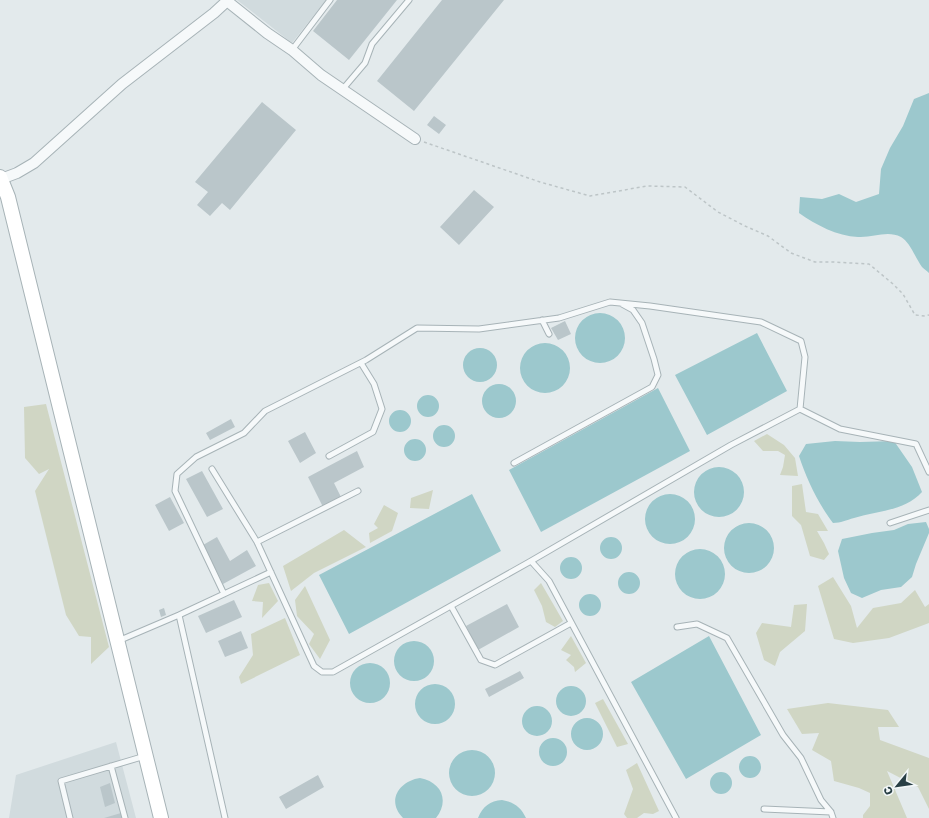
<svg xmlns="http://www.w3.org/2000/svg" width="929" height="818" font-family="Rubik,sans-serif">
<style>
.built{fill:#d1dbde}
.green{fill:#d0d6c4}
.water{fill:#9cc8cd}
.building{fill:#bac6ca}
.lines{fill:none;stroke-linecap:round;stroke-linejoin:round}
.lane-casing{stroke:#a7b3b7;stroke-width:7}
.street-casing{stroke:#a7b3b7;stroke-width:12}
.secondary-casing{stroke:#a7b3b7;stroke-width:16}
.path{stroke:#bdc5c7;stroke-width:1.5;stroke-dasharray:3 3;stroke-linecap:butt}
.lane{stroke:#f6f9fa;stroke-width:5}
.street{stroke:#f6f9fa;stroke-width:10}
.secondary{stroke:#fff;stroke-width:14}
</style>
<rect width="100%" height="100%" fill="#e3eaec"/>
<!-- built -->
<path class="built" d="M 237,0 L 326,0 L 292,43 Z
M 116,742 L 136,818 L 9,818 L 16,775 Z"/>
<!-- green -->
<path class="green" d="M 46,404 L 109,647 L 91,664 L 91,637 L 79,636 L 66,615 L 35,491 L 49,469 L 39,474 L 25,458 L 24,407 Z
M 767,434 L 784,445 L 795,458 L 798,476 L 780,475 L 783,467 L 785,455 L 778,451 L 763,451 L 754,441 Z
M 802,484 L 806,512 L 818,514 L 828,531 L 817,531 L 824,543 L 829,554 L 824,560 L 810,556 L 801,525 L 792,516 L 792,486 Z
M 433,490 L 429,509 L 410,508 L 411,498 Z
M 384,505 L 398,513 L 392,531 L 370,543 L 369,533 L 378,528 L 374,524 Z
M 344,530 L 366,547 L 314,573 L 291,591 L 283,566 Z
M 833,577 L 851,606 L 857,628 L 873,608 L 901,603 L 915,590 L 925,607 L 929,604 L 929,623 L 889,638 L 853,643 L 834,639 L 818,586 Z
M 269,583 L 278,601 L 262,618 L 263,602 L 252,601 L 258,585 Z
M 541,583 L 563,621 L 555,627 L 546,622 L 542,606 L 534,590 Z
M 305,586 L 330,640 L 320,659 L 309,644 L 314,634 L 297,616 L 295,600 Z
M 807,604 L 805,631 L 780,652 L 775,666 L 764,660 L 756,633 L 762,623 L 791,627 L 794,605 Z
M 285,618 L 300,655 L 241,684 L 239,677 L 253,655 L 251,634 Z
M 571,636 L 586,663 L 575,672 L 574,667 L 566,660 L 571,655 L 561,650 Z
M 603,699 L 628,744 L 617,747 L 595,703 Z
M 828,703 L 888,710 L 899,727 L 878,727 L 880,740 L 929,758 L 929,809 L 918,787 L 887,771 L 907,818 L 863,818 L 863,815 L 870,806 L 870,793 L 859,788 L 834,781 L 831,761 L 812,750 L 819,733 L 802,734 L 787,709 Z
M 637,763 L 659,811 L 653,814 L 644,813 L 637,818 L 627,818 L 624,814 L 633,789 L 626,770 Z"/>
<!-- water -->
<path class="water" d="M 929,93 L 929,273 C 927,271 924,269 922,267 C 916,259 910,242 901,237 C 887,230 873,238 858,237 C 837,236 816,225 799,213 L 800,197 L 822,199 L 839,194 L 856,202 L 879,194 L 881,169 L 890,148 L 903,126 L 914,99 Z
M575 338a25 25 0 1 1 50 0a25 25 0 1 1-50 0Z
M 757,333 L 787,391 L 707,435 L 675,375 Z
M520 368a25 25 0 1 1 50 0a25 25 0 1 1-50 0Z
M463 365a17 17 0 1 1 34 0a17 17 0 1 1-34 0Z
M482 401a17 17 0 1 1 34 0a17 17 0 1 1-34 0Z
M 658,388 L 690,451 L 541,532 L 509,470 Z
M417 406a11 11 0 1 1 22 0a11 11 0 1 1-22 0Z
M389 421a11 11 0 1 1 22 0a11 11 0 1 1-22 0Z
M433 436a11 11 0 1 1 22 0a11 11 0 1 1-22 0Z
M404 450a11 11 0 1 1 22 0a11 11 0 1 1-22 0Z
M 835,441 L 860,442 L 894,441 L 912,467 L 922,492 C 905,511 877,511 854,518 C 846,520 841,523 833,523 C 819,505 806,478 799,456 L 806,444 Z
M694 492a25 25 0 1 1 50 0a25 25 0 1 1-50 0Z
M645 519a25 25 0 1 1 50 0a25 25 0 1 1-50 0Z
M 472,494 L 501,551 L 349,634 L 319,575 Z
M 926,522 L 929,529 L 929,533 L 916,564 L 912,577 L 901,587 L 881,590 L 862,598 L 851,593 L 844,578 L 838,551 L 842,539 L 872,533 L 894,530 L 908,524 Z
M724 548a25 25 0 1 1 50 0a25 25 0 1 1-50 0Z
M600 548a11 11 0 1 1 22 0a11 11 0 1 1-22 0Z
M675 574a25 25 0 1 1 50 0a25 25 0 1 1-50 0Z
M560 568a11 11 0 1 1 22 0a11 11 0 1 1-22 0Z
M618 583a11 11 0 1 1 22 0a11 11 0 1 1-22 0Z
M579 605a11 11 0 1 1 22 0a11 11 0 1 1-22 0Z
M 709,636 L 761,735 L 686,779 L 631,682 Z
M394 661a20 20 0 1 1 40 0a20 20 0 1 1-40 0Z
M350 683a20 20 0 1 1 40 0a20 20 0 1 1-40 0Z
M415 704a20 20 0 1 1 40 0a20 20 0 1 1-40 0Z
M556 701a15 15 0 1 1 30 0a15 15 0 1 1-30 0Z
M522 721a15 15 0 1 1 30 0a15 15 0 1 1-30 0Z
M571 734a16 16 0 1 1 32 0a16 16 0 1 1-32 0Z
M539 752a14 14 0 1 1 28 0a14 14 0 1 1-28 0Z
M449 773a23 23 0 1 1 46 0a23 23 0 1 1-46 0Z
M739 767a11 11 0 1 1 22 0a11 11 0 1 1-22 0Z
M710 783a11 11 0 1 1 22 0a11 11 0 1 1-22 0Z
M 420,778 C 441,782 450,800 436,818 L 403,818 C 386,801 399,781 420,778 Z
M 502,800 C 514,802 521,807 526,818 L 478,818 C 483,806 490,801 502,800 Z"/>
<!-- building -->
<path class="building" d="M 337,0 L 397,0 L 349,60 L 313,31 Z
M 442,0 L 504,0 L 414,111 L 377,81 Z
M 262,102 L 296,130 L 230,210 L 222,203 L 210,216 L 197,205 L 208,192 L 195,182 Z
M 434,116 L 446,125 L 439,134 L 427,125 Z
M 474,190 L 494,207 L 459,245 L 440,227 Z
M 565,321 L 571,334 L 558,340 L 551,328 Z
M 231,419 L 235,427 L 210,440 L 206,433 Z
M 305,432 L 316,453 L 300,463 L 288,441 Z
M 357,451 L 364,467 L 334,483 L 341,497 L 323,507 L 308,477 Z
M 202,471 L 223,509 L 207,517 L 186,479 Z
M 170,497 L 184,523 L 169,531 L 155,505 Z
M 217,537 L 230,561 L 247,550 L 256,566 L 223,584 L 203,545 Z
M 234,600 L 242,617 L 206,633 L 198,616 Z
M 507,604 L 519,627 L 478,650 L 466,626 Z
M 164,608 L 166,615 L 161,617 L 159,610 Z
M 241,631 L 248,648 L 225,657 L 218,641 Z
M 520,671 L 524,678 L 489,697 L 485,689 Z
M 318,775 L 324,787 L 286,809 L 279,797 Z
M 110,783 L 115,803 L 105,807 L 100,787 Z
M 121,813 L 122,818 L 104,818 Z"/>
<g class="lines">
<!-- lane casing -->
<g class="lane-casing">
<path id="lane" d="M 292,50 L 330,0
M 342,90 L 365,63 L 372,44 L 409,0
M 542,320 L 549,334
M 800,409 L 840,429 L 916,444 L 929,472
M 329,456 L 373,432 L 382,409 L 374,384 L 361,363
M 514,463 L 652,387 L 658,375 L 654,359 L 642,323 L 633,310 L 622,304
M 212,469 L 257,542 L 314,666 L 322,672 L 333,672 L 531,561 L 549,581 L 676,818
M 890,523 L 929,510
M 257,542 L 358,491
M 224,594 L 175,491 L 177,474 L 196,457 L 244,433 L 265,411 L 366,360 L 417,328 L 479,329 L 559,318 L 610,302 L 650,306 L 761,322 L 801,341 L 805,357 L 800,409 L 731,445 L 531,561
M 451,606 L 481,660 L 495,665 L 571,623
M 179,615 L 225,818
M 677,627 L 697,624 L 727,638 L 783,735 L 801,758 L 821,800 L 831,812 L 833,818
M 118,641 L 179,615 L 271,572
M 111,766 L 125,818
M 764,809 L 831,812
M 70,818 L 61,781 L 145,756"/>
</g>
<!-- street casing -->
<g class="street-casing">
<path id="street" d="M 227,1 L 267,33 L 292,50 L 321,75 L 415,139
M 1,179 L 17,173 L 34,163 L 122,84 L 214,13 L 228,0"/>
</g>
<!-- secondary casing -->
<g class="secondary-casing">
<path id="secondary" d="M 0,177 L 8,197 L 161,818"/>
</g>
<!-- path -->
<path class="path" d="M 424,142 L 540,182 L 590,196 L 647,186 L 685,187 L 718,212 L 745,226 L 768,236 L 791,253 L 815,262 L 833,262 L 869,264 L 893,284 L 903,294 L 915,315 L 925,316 L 929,315"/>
<!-- lane -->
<use href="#lane" class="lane"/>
<!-- street -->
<use href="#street" class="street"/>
<!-- secondary -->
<use href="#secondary" class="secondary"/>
</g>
<!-- north arrow -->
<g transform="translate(897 786) rotate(241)" stroke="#f3f8f9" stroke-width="3" paint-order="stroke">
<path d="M0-3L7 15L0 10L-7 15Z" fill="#293f45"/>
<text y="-6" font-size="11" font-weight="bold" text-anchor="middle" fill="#293f45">С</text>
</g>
</svg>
